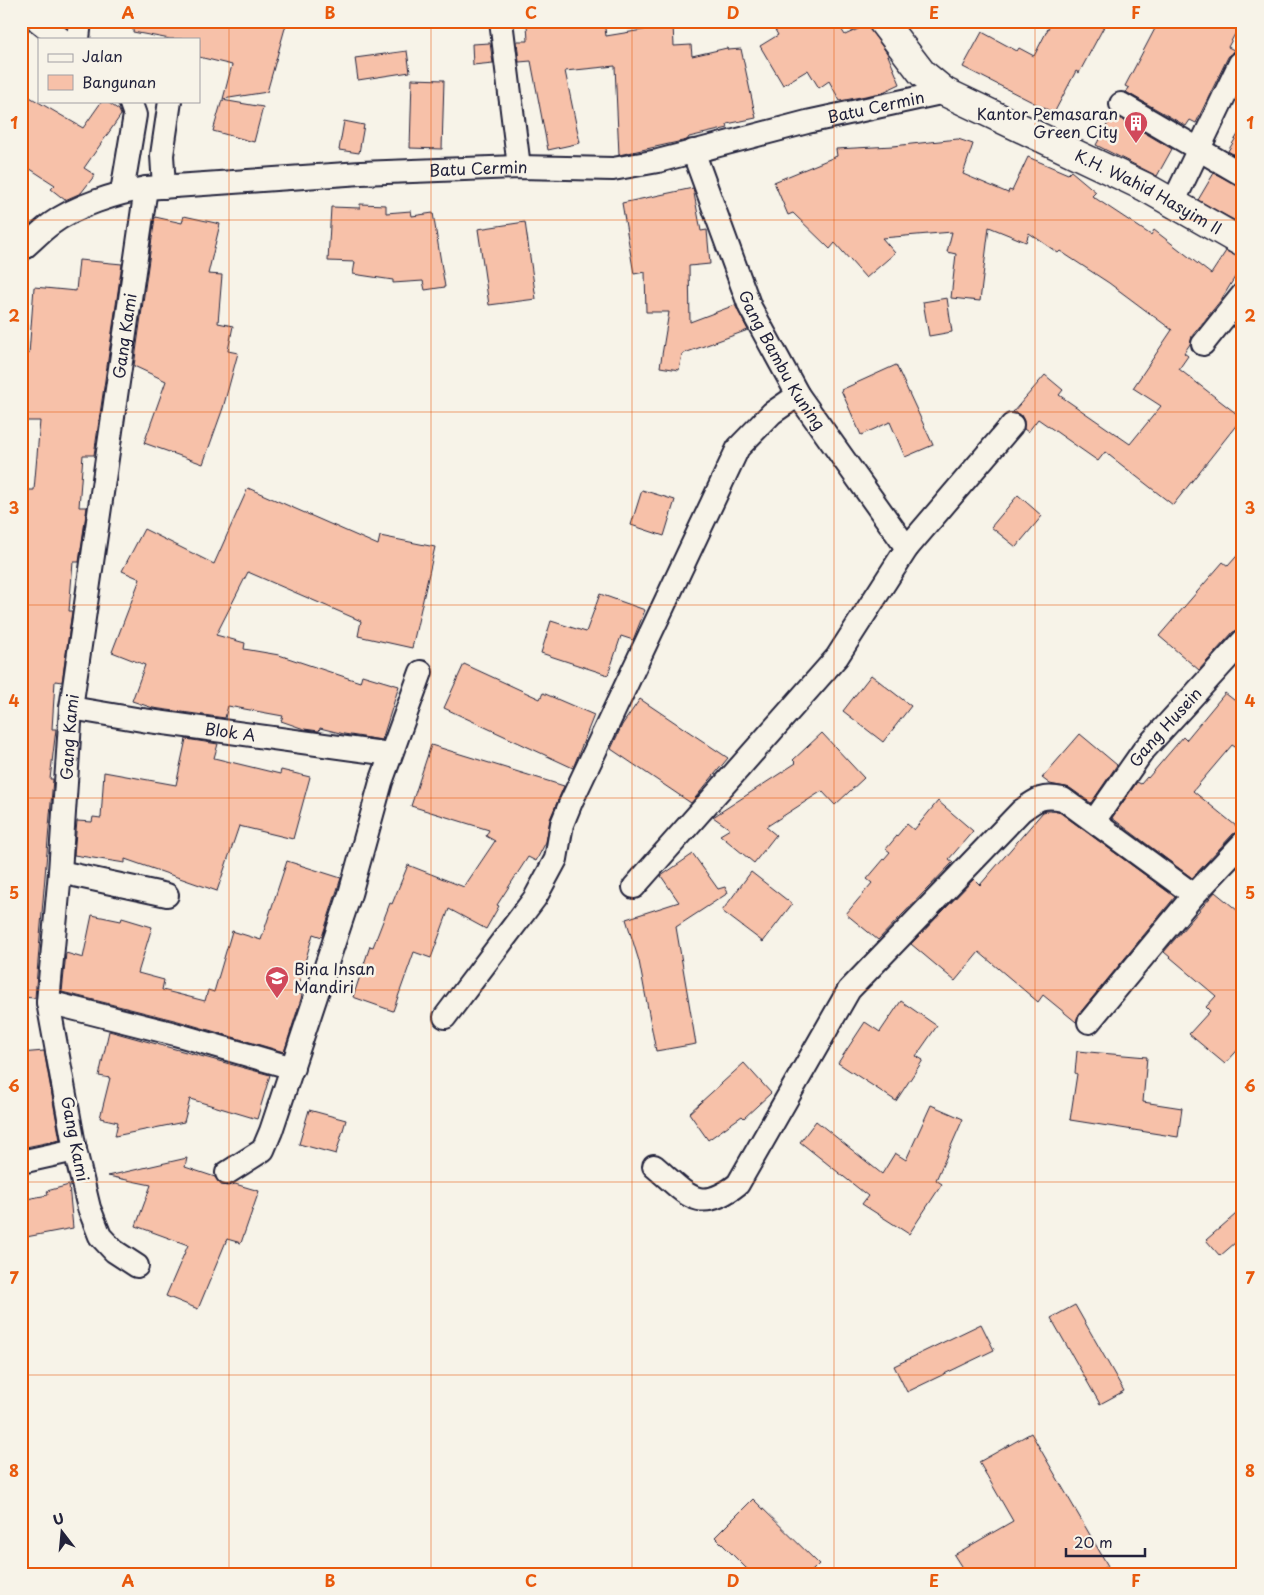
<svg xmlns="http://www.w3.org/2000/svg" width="1264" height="1595" font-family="'Playpen Sans',sans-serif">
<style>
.building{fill:#f7c1a9;stroke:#22223b}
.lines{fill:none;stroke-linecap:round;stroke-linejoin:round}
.minor-casing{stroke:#22223b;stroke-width:26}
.tertiary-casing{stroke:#22223b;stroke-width:31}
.minor{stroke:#f7f3e8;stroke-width:22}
.tertiary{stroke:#f7f3e8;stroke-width:28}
.grid{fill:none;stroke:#e8590c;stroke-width:1;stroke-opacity:0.55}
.labels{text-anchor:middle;stroke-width:5;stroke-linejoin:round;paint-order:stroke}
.street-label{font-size:16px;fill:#22223b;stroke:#f7f3e8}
.poi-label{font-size:16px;fill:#22223b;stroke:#f7f3e8;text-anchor:end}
.neatline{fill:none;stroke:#e8590c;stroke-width:2}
.grid-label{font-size:16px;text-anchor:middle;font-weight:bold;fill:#e8590c}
</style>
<rect width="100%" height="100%" fill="#f7f3e8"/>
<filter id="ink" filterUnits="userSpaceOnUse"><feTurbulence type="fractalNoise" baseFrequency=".02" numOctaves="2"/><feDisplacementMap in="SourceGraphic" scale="10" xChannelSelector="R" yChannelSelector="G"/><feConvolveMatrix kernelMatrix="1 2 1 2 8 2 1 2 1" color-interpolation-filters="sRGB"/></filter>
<g filter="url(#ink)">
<!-- building -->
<path class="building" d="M 134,21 L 287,21 L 267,92 L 223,99 L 232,65 L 199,57 L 199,39 L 170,39 L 133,32 Z
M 555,21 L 604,21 L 606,36 L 673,25 L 674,46 L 691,45 L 692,56 L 727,48 L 728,50 L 741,49 L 756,118 L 727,124 L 728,128 L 689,137 L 687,140 L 619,155 L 615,66 L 565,71 L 580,143 L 548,150 L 531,61 L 519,62 L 517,41 L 528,41 L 527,24 Z
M 770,21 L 836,21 L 845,35 L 867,25 L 887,53 L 900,84 L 881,93 L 840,101 L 829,81 L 819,88 L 808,70 L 783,85 L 760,46 L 778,35 Z
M 1052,21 L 1107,21 L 1079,73 L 1076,71 L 1054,113 L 963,67 L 982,32 L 1017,51 L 1019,48 L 1034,56 Z
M 1159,21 L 1242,21 L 1228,47 L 1234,50 L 1228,57 L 1196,123 L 1190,120 L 1186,126 L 1126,92 L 1129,88 L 1125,86 Z
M 490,43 L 493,63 L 473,65 L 472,44 Z
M 407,51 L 410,72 L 358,80 L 355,58 Z
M 412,79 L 444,80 L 442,149 L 410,148 Z
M 21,92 L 83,128 L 102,101 L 106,101 L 119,110 L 121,115 L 84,168 L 95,175 L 81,193 L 65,200 L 51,189 L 55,185 L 21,163 Z
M 222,100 L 263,107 L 254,142 L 213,131 Z
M 1113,114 L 1172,149 L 1157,176 L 1096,145 Z
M 344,121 L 364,125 L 359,153 L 339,150 Z
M 1243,126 L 1243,160 L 1228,151 Z
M 958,139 L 973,144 L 963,174 L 1008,193 L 1009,190 L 1012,191 L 1028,157 L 1068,174 L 1071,171 L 1096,192 L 1092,196 L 1151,235 L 1154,230 L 1211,274 L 1226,251 L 1243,259 L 1243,264 L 1221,300 L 1192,336 L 1190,344 L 1184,353 L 1188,356 L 1179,369 L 1242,418 L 1173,505 L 1105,452 L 1098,461 L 1038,419 L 1028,432 L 1024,429 L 1024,421 L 1021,415 L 1013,412 L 1045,375 L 1063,390 L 1059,395 L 1130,444 L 1161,406 L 1133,388 L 1172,330 L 1109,283 L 1060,251 L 1058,253 L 1029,233 L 1026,242 L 989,227 L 980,301 L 951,298 L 956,254 L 947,252 L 952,232 L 882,238 L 895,253 L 866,278 L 835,243 L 830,249 L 793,213 L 788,215 L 774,182 L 837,156 L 836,149 L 893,146 Z
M 1214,173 L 1243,188 L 1243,225 L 1198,200 Z
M 693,188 L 701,231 L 707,230 L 710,264 L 689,266 L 690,322 L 735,305 L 748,330 L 682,354 L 679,370 L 660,367 L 669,312 L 646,312 L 645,272 L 634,274 L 622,203 Z
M 360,204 L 386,205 L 386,213 L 411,211 L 412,216 L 433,213 L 445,287 L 425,290 L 423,281 L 393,283 L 393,280 L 353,274 L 355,262 L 328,261 L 331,207 L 360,208 Z
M 184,216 L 220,224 L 208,274 L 222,275 L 218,323 L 233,326 L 228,351 L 238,353 L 223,408 L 203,464 L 144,443 L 166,381 L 134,366 L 155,217 L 182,223 Z
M 525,222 L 536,299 L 489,305 L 478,229 Z
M 79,260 L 122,264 L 94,455 L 83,455 L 79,507 L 87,507 L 79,562 L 73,562 L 69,611 L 72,611 L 62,682 L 55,681 L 52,729 L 56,729 L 50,779 L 53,779 L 35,998 L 21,997 L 21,834 L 24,809 L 21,808 L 21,490 L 34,490 L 40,421 L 21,421 L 21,353 L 29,354 L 34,287 L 76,291 Z
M 947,298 L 952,332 L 929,336 L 923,302 Z
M 896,365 L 933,445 L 905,457 L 890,422 L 861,435 L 841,390 Z
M 248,488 L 378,545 L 380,536 L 435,547 L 412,648 L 358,636 L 361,621 L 248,572 L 216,635 L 245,643 L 244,649 L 279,655 L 360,682 L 362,675 L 399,686 L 382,740 L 344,734 L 320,728 L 319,731 L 304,729 L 281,721 L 283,716 L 228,706 L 225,718 L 153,708 L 132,701 L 145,665 L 112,652 L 140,579 L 122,571 L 144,529 L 214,564 Z
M 642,490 L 675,500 L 664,536 L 631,525 Z
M 1018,495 L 1042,516 L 1016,547 L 991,527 Z
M 1243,549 L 1243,628 L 1233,632 L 1199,670 L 1159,636 L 1223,562 L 1228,566 Z
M 600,594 L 645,610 L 633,640 L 621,636 L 608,675 L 541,653 L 551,621 L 586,632 Z
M 464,664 L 540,699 L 543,693 L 594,715 L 573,768 L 444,708 Z
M 871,675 L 911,706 L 883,742 L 843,711 Z
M 1225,693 L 1243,707 L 1243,752 L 1232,745 L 1193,791 L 1241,830 L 1233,834 L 1192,878 L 1112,818 L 1137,782 L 1141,784 L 1147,777 L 1148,778 L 1183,737 L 1186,740 Z
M 640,699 L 728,758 L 691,803 L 611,749 L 622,725 Z
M 822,733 L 864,778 L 835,805 L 822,791 L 766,827 L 776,835 L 754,863 L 720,835 L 730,829 L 713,817 L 796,763 L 793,760 Z
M 1080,734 L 1117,765 L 1091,803 L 1070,788 L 1050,784 L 1042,778 Z
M 186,739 L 218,744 L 214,758 L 280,774 L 281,770 L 310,777 L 293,839 L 239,826 L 217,891 L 125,859 L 125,863 L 74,855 L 77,821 L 92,822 L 93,817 L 101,818 L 104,772 L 176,785 Z
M 431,745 L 564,786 L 550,819 L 546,842 L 536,861 L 528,857 L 497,905 L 499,906 L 486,929 L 449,909 L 431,958 L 414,952 L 393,1011 L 353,997 L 370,946 L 373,947 L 390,903 L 392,904 L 408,865 L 464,887 L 495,841 L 486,836 L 489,830 L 411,806 Z
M 938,801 L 973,831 L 949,859 L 953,862 L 878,940 L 846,914 L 872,883 L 867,879 L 890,852 L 886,849 L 907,824 L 914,830 Z
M 1047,811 L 1058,811 L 1175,897 L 1079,1014 L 1076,1022 L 1043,995 L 1038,1002 L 979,952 L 955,981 L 911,944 L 974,879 L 980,885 L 1043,812 Z
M 693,854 L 718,889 L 725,887 L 728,893 L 676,927 L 696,1044 L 656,1051 L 639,961 L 626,919 L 679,902 L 661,876 Z
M 287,861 L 341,878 L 322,937 L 313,934 L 296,993 L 302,994 L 301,999 L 284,1052 L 178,1021 L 62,992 L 66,953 L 83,958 L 92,915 L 121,921 L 122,918 L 152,927 L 138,973 L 164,980 L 162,990 L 205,1001 L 208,990 L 214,992 L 232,931 L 261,940 Z
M 751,872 L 792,904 L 763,942 L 722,911 Z
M 1215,892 L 1243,915 L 1243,1044 L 1225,1064 L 1189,1034 L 1210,1011 L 1206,1007 L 1216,996 L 1164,952 Z
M 901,1001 L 937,1026 L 916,1056 L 923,1060 L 896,1101 L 838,1063 L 865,1022 L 880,1032 Z
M 109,1031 L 270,1075 L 257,1119 L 190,1099 L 184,1122 L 115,1136 L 118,1122 L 100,1118 L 110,1078 L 99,1076 Z
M 44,1051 L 60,1140 L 21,1148 L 21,1053 Z
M 1077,1051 L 1147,1057 L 1143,1102 L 1182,1108 L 1178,1137 L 1070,1120 L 1077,1074 L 1075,1073 Z
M 744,1063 L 771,1093 L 744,1118 L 742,1116 L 708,1140 L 689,1113 Z
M 931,1105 L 963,1119 L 936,1180 L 942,1184 L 909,1234 L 862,1204 L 868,1196 L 800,1142 L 816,1121 L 882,1174 L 895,1153 L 906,1160 Z
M 309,1110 L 346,1120 L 336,1154 L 299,1144 Z
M 187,1158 L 185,1167 L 215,1177 L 221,1185 L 228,1186 L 235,1184 L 259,1191 L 241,1243 L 227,1239 L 198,1309 L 166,1296 L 188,1245 L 136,1226 L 151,1185 L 108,1176 Z
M 69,1185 L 73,1228 L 21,1238 L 21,1200 L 48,1195 L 47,1191 Z
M 1243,1208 L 1243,1236 L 1220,1256 L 1206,1240 Z
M 1075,1305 L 1124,1391 L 1100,1404 L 1051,1318 Z
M 981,1324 L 994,1350 L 907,1392 L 894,1366 Z
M 1031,1433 L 1108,1566 L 1095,1574 L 966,1574 L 954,1555 L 1013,1521 L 979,1462 Z
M 753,1499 L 819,1564 L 809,1574 L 752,1574 L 715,1537 Z"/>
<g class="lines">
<!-- minor casing -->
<g class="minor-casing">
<g id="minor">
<path d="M 38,21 L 61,39"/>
<path d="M 501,21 L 519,167"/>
<path d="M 78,39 L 80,21"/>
<path d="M 1121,104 L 1243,175"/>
<path id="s1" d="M 693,151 L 750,307 L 798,395 L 907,548"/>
<path d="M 164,187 L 162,155 L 170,101"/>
<path d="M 122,192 L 135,115 L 130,101"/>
<path d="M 1173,203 L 1240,63"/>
<path id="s2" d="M 21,250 C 31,242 40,232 51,224 C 75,206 117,193 146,188 L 361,173 L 519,167 L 613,169 L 658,161 L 807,122 L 945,92"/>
<path d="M 1203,344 L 1243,294"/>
<path id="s3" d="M 71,708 L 142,720 L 390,754"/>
<path id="s4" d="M 1094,821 L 1143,751 L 1243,641"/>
<path d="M 60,872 L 167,895"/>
<path d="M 634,887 L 837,657 L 907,548 L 1012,425"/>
<path d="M 1194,895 L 1243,843"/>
<path d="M 48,1002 L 175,1034 L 293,1068"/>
<path d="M 445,1017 L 535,898 L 556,859 L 562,824 L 571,802 L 738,448 L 772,413 L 798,395"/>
<path d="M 21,1162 L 75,1150"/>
<path d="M 654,1166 C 686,1193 698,1216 738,1184 L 849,990 L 1021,811 C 1037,799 1042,795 1063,799 L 1194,895 L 1089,1022"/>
<path d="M 227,1173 L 263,1150 L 271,1131 L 350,894 L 381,782 L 421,672"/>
<path id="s5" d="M 137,1266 L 114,1251 L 100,1236 L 89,1208 L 75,1150 L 48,1002 L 60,872 L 71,708 L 146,188"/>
</g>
</g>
<!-- tertiary casing -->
<g class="tertiary-casing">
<g id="tertiary">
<path id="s6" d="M 882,21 L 922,73 L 945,92 L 1145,187 L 1243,243"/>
</g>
</g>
<!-- minor -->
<use href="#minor" class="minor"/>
<!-- tertiary -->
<use href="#tertiary" class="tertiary"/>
</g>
</g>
<!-- grid -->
<path class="grid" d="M 229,21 L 229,1574M 431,21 L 431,1574M 632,21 L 632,1574M 834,21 L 834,1574M 1035,21 L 1035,1574M 21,220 L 1243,220M 21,412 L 1243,412M 21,605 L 1243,605M 21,798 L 1243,798M 21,990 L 1243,990M 21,1182 L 1243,1182M 21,1375 L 1243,1375"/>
<!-- icons -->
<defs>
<g id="building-pin" transform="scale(1.25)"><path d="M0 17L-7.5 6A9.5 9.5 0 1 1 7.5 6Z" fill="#d1495b" stroke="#f7f3e8"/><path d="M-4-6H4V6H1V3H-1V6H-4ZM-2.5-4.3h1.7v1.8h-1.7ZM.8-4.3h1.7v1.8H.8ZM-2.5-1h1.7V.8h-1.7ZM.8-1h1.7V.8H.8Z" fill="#fff"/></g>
<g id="school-pin" transform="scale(1.25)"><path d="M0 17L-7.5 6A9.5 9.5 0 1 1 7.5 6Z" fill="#d1495b" stroke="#f7f3e8"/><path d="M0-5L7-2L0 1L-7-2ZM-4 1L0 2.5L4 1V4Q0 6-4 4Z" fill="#fff"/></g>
</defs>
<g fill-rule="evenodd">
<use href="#building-pin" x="1136" y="123"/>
<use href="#school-pin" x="277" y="978"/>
</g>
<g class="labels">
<!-- street labels -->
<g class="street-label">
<text dy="6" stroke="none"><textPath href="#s2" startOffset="880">Batu Cermin</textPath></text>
<text dy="6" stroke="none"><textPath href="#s2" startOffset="475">Batu Cermin</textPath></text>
<text dy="6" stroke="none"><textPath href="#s6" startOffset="322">K.H. Wahid Hasyim II</textPath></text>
<text dy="6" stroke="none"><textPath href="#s5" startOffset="959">Gang Kami</textPath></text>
<text dy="6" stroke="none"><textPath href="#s1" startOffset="228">Gang Bambu Kuning</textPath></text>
<text dy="6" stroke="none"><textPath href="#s4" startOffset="118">Gang Husein</textPath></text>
<text dy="6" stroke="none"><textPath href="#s3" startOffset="161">Blok A</textPath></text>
<text dy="6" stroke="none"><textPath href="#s5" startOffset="554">Gang Kami</textPath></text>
<text transform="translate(75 1139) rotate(79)" y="6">Gang Kami</text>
</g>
<!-- poi labels -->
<g class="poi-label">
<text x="1118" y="120">Kantor Pemasaran<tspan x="1118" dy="18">Green City</tspan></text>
<text x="294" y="975" text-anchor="start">Bina Insan<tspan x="294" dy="18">Mandiri</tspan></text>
</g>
</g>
<!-- margin -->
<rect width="1264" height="1595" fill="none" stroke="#f7f3e8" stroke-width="55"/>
<!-- legend -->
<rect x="38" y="38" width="162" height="65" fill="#f7f3e8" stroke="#a29fa3"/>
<rect x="48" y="54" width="25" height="8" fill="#f7f3e8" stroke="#a29fa3"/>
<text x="82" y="62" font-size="15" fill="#22223b">Jalan</text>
<rect x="48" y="75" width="25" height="15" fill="#f7c1a9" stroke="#a29fa3"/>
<text x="82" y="88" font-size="15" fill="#22223b">Bangunan</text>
<!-- north arrow -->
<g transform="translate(62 1532) rotate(344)" stroke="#f7f3e8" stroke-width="4" paint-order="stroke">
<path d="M0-4L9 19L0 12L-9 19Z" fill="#22223b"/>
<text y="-8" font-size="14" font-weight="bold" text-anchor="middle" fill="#22223b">U</text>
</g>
<!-- scale -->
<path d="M1066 1548v8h79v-8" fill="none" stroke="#22223b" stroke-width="2.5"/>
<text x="1074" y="1548" font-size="15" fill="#22223b" stroke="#f7f3e8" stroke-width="4" paint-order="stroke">20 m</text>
<rect x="28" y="28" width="1208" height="1540" class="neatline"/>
<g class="grid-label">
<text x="128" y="19">A</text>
<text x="330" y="19">B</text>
<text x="531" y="19">C</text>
<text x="733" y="19">D</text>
<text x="934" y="19">E</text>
<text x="1136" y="19">F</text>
<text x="14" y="129">1</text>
<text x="1250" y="129">1</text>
<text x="14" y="322">2</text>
<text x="1250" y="322">2</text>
<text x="14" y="514">3</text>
<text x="1250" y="514">3</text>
<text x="14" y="707">4</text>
<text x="1250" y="707">4</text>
<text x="14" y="899">5</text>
<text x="1250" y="899">5</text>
<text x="14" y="1092">6</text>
<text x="1250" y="1092">6</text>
<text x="14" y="1284">7</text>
<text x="1250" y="1284">7</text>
<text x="14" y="1477">8</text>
<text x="1250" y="1477">8</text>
<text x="128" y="1587">A</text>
<text x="330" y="1587">B</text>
<text x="531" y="1587">C</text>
<text x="733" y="1587">D</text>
<text x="934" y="1587">E</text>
<text x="1136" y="1587">F</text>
</g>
</svg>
